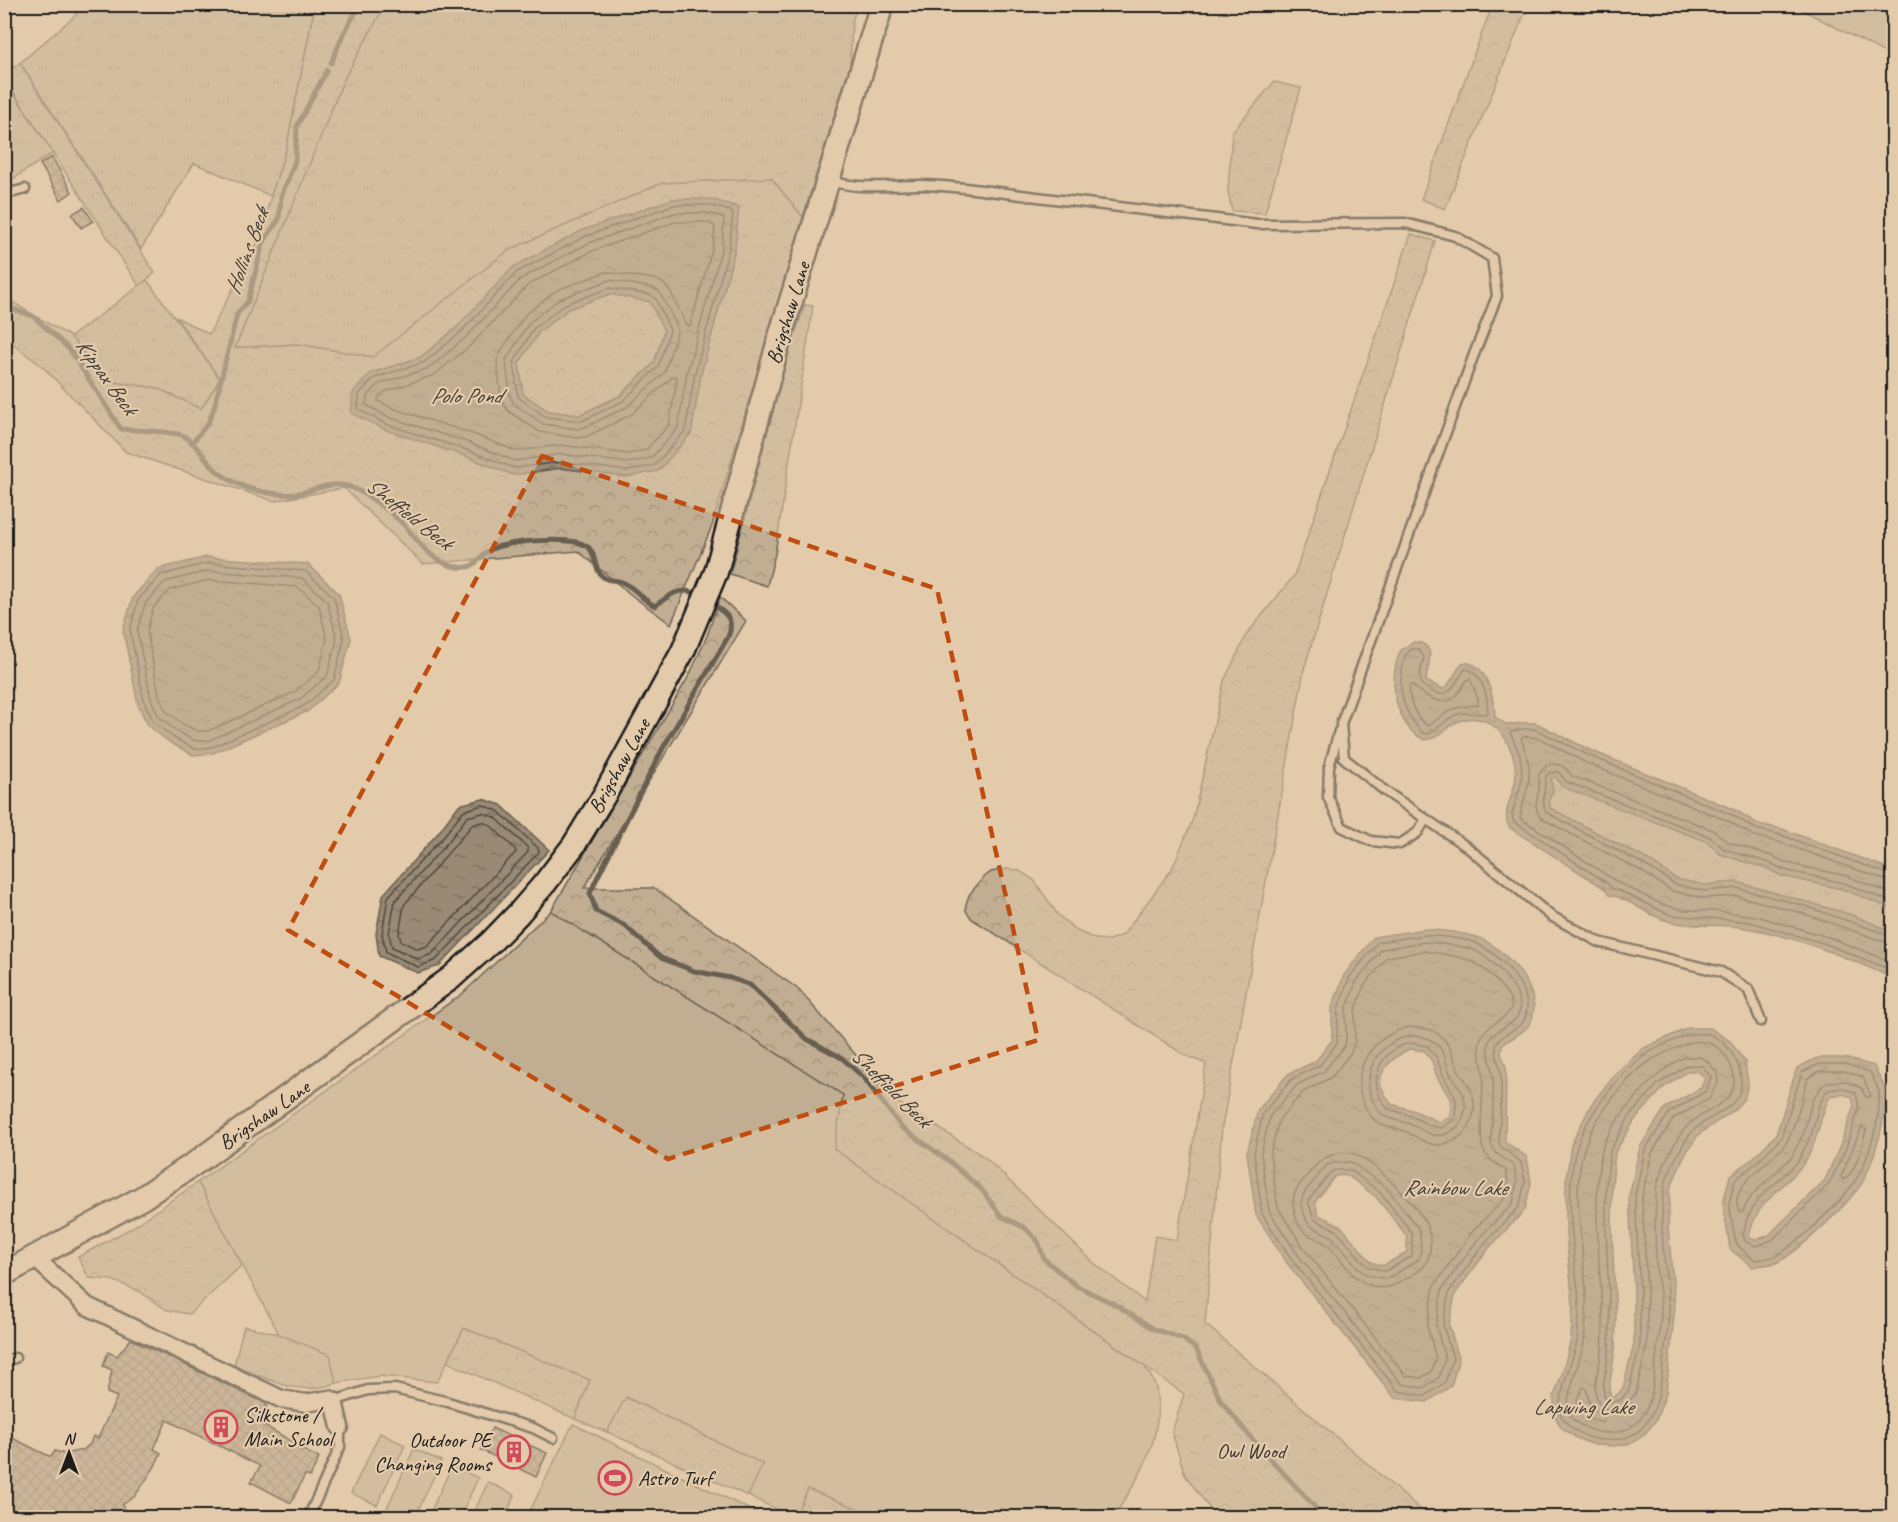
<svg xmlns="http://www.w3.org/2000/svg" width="1898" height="1522" font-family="Caveat,sans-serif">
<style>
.grass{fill:url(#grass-tufts);stroke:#6e6557;stroke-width:1.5}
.forest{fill:url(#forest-crowns);stroke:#6e6557;stroke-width:1.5;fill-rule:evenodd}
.green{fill:#c1ae92;stroke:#6e6557;stroke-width:1.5}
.water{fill:url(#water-ripples);stroke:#675e51;stroke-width:1.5;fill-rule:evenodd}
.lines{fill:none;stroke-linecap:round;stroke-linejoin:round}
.shore{stroke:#4e4840;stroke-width:1.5}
.stream{stroke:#675e51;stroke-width:5}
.building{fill:url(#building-cross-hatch);stroke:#1c1c1c;stroke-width:1.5}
.lane-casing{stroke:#1c1c1c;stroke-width:13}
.street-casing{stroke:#1c1c1c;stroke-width:21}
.secondary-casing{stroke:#1c1c1c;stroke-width:27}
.lane{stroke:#e2caaa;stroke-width:8}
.street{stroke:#e2caaa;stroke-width:16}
.secondary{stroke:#e2caaa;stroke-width:22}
.marked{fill:none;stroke:#bf4d0f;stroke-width:4.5;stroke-dasharray:12 8;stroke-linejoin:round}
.labels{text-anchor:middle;stroke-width:4.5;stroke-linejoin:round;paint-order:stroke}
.street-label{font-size:21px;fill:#1c1c1c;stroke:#e2caaa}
.poi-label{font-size:21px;fill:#1c1c1c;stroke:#e2caaa;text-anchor:start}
.park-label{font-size:21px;fill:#3d3934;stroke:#e2caaa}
.water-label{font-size:22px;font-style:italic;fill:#423d37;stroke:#e2caaa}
</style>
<defs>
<pattern id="grass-tufts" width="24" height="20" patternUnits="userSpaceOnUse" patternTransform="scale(1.5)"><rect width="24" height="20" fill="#c1ae92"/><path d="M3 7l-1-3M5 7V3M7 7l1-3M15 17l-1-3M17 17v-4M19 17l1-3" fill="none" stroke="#a5957d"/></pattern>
<pattern id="forest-crowns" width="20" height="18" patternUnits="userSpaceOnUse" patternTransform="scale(1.5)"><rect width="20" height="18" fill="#c1ae92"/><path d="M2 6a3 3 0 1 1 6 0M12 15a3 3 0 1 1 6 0" fill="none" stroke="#a5957d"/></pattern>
<pattern id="water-ripples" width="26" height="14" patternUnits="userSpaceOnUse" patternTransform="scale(1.5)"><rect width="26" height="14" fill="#998a75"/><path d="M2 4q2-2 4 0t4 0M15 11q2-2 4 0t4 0" fill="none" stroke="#7c705f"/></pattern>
<pattern id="building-cross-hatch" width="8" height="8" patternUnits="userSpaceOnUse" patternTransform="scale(1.5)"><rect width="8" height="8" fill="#ae9c85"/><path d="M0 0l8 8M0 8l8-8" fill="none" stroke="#8d7e6c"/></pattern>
</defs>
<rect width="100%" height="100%" fill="#e2caaa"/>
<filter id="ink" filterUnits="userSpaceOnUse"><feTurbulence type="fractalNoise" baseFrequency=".0167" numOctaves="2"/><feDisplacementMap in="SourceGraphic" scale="12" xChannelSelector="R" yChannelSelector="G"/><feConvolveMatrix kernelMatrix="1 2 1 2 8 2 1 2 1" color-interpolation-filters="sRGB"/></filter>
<g filter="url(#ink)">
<!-- grass -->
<path class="grass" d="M 70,5 L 315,5 L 286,150 L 271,196 L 194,163 L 141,249 L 20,63 L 77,14 Z
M 385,5 L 857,5 L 852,23 L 850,65 L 803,217 L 771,178 L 373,357 L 297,344 L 235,348 L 343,81 Z
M 4,79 L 53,153 L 5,184 L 4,184 Z
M 147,280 L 220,379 L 201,409 L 157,388 L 106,381 L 71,337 Z
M 1551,777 L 1556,777 L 1708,842 L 1720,854 L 1768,869 L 1782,876 L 1842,889 L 1893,909 L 1893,932 L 1852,915 L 1737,882 L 1704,885 L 1676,879 L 1648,860 L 1550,808 L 1549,800 L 1553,791 Z"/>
<!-- forest -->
<path class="forest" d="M 315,5 L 385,5 L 343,81 L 235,348 L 297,344 L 373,357 L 509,250 L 662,183 L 771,178 L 803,217 L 712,526 L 671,624 L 635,598 L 578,551 L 423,564 L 344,488 L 274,501 L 126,452 L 43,367 L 5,338 L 4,297 L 71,337 L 106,381 L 157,388 L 201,409 L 220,379 L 176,317 L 209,334 L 260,238 L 271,196 L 286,150 ZM 735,249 L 701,374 L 691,434 L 627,477 L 561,468 L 513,475 L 465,456 L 371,373 L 421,357 L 456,328 Z
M 1494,5 L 1528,5 L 1445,209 L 1421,199 L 1490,11 Z
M 20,63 L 155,273 L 139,286 L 5,79 L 5,74 Z
M 1274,82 L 1301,88 L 1265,213 L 1232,211 L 1228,191 L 1232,132 Z
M 1411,234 L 1435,241 L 1304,669 L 1222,1127 L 1205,1324 L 1429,1517 L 1216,1517 L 1185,1475 L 1172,1432 L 1184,1394 L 834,1149 L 843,1095 L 551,911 L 689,676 L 707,636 L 720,597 L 746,621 L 584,888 L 654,888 L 798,989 L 896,1101 L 986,1158 L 1095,1264 L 1145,1302 L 1155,1236 L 1177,1240 L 1206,1064 L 1183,1054 L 972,919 L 966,911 L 966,904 L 969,895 L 982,879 L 991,872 L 1006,869 L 1018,870 L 1034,880 L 1057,914 L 1077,931 L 1095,939 L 1109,940 L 1123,935 L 1172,869 L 1193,819 L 1224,681 L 1247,634 L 1294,576 Z
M 610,294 L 650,301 L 664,331 L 654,363 L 619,396 L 579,415 L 548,411 L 523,394 L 519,363 L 539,332 L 568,309 Z
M 805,305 L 813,306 L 775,554 L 767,586 L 730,574 L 788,355 Z
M 198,1182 L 242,1265 L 189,1314 L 167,1310 L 139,1291 L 112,1280 L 89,1278 L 78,1257 L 133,1227 Z
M 244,1326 L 279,1334 L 331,1355 L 336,1383 C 298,1398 269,1379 234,1365 Z
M 464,1328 L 590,1380 L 575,1419 L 447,1362 Z
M 625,1397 L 764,1464 L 748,1496 L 607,1432 Z
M 808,1489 L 879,1517 L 794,1517 Z"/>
<!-- green -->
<path class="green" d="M 1793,5 L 1893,5 L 1893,57 Z
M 551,911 L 843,1095 L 834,1149 L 1145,1367 C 1149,1373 1154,1381 1156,1388 C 1165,1436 1139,1480 1113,1517 L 879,1517 L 808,1489 L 794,1517 L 748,1496 L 763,1464 L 626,1397 L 607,1432 L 575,1419 L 590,1380 L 464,1328 L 437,1382 L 380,1376 L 336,1383 L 330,1355 L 279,1334 L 198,1182 L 462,994 Z
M 573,1424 L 765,1517 L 527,1517 Z
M 380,1433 L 405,1445 L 377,1505 L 351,1493 Z
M 414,1449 L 441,1461 L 415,1517 L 406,1517 L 387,1508 Z
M 452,1466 L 478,1478 L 460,1517 L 428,1517 Z
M 488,1482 L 515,1495 L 505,1517 L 472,1517 Z"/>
<!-- water -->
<path class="water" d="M 672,199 L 710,199 L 739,207 L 735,249 L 701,374 L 691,434 L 658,471 L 627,477 L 561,468 L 513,475 L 465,456 L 386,430 L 351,413 L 353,392 L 371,373 L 421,357 L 456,328 L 513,267 L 583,230 ZM 610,294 L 650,302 L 664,331 L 654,363 L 620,396 L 579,415 L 548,411 L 523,394 L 519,363 L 539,332 L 568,309 Z
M 207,557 L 308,564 L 339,594 L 351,639 L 339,683 L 308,711 L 213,753 L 193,755 L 171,743 L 148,726 L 138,704 L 123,630 L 133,597 L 158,569 Z
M 1414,642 C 1440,643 1426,668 1426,681 L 1443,689 L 1448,685 L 1462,663 C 1487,660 1494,699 1495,717 L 1507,725 L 1522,723 L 1536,723 L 1590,750 L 1735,810 L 1758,824 L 1782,829 L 1893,870 L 1893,909 L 1842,889 L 1782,876 L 1768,869 L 1720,854 L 1708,842 L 1562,787 L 1556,777 L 1551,778 L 1553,791 L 1549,800 L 1550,808 L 1648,860 L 1676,879 L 1704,885 L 1737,882 L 1852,915 L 1893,932 L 1893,978 C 1848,958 1795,936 1746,928 C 1720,923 1692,928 1668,921 C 1647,916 1630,898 1609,895 L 1604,888 L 1510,828 C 1501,814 1512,798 1515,783 C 1517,770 1515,758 1509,746 C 1506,739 1503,733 1496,728 C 1488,721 1477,717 1466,719 C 1450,721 1441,739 1425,740 C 1394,727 1387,677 1401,650 Z
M 483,799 L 501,805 L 549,850 L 439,966 L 418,973 L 379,956 L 376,934 L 383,895 L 438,833 L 459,805 Z
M 1426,929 C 1442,931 1461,932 1476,937 C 1505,946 1550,996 1528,1026 C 1521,1035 1510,1038 1502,1045 L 1501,1053 L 1506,1067 L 1505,1142 L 1527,1157 L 1531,1182 L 1525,1210 L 1489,1248 L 1455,1294 L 1449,1325 L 1459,1358 L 1451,1386 L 1427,1402 L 1395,1398 L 1287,1263 L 1256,1215 L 1247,1153 L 1258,1110 L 1288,1074 L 1316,1061 L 1332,1040 L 1332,1008 L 1344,975 L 1374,937 ZM 1409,1049 L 1425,1051 L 1432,1061 L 1437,1077 L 1451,1100 L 1450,1117 L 1439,1122 L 1415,1111 L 1391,1104 C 1388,1099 1383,1092 1381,1086 C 1377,1068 1396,1056 1409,1049 ZM 1347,1175 L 1376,1197 L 1407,1236 L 1407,1252 L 1383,1266 L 1371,1262 L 1340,1225 L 1318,1215 L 1315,1202 L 1335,1176 Z
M 1688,1028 L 1710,1028 L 1730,1041 L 1745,1062 L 1748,1084 L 1744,1099 L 1734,1110 L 1698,1135 L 1684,1156 L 1670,1189 L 1668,1227 L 1675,1306 L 1666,1393 L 1656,1420 L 1644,1435 L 1632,1443 L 1614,1446 L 1595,1445 L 1578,1439 L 1561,1427 L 1554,1414 L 1554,1396 L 1563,1371 L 1571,1339 L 1573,1305 L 1566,1234 L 1566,1180 L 1571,1145 L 1591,1105 L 1616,1073 L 1644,1048 ZM 1688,1071 L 1698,1071 L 1705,1078 L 1701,1088 L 1665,1108 L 1640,1147 L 1629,1196 L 1634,1291 L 1634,1344 L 1623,1388 L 1617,1395 L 1611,1397 L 1609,1388 L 1615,1350 L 1616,1319 L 1612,1232 L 1612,1186 L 1615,1152 L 1634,1121 L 1663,1088 Z
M 1817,1058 L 1846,1058 L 1874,1066 C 1877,1074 1884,1083 1885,1091 C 1888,1115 1874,1160 1863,1181 C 1850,1203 1802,1248 1780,1261 C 1773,1265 1761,1265 1753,1267 L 1730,1249 L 1723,1203 L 1730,1176 L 1753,1158 L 1776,1135 L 1797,1068 ZM 1842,1094 L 1852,1097 L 1854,1106 L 1840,1146 L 1825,1180 L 1769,1235 L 1755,1240 L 1749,1237 C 1754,1204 1780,1191 1800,1168 C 1818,1148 1818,1119 1830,1096 Z"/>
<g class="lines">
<!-- shore -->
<path class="shore" d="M 673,205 L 709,205 L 731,211 L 733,214 L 729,248 L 695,373 L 685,431 L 655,465 L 627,471 L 561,462 L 514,468 L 467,450 L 388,425 L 358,409 L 359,394 L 374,378 L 425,362 L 460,333 L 517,272 L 586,236 Z
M 674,213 L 708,213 L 723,217 L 724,220 L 722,247 L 687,372 L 678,428 L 651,458 L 627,463 L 561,454 L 515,461 L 470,443 L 391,418 L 366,405 L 367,397 L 379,384 L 429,368 L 465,338 L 522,278 L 589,243 Z
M 675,222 L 707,222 L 715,226 L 713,246 L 690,326 L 686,325 L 671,292 L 663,283 L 654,279 L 606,272 L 557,290 L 525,315 L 501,351 L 497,360 L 501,399 L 508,411 L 540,432 L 577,438 L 588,436 L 632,414 L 672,377 L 676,376 L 677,379 L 669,425 L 646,450 L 627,454 L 561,445 L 516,451 L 473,434 L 395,409 L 378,401 L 378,398 L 384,392 L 434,375 L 471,345 L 528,285 L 592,251 Z
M 610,280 L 653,288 L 659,291 L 676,324 L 677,333 L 664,373 L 627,407 L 585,427 L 578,429 L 543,424 L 514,404 L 510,396 L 506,360 L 529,323 L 559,299 Z
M 610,288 L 651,295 L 656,299 L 670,330 L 658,367 L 623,401 L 582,421 L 546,417 L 518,397 L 514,362 L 534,328 L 565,304 Z
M 208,563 L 305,571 L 334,597 L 344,639 L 334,680 L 304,706 L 212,747 L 195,749 L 174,738 L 153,721 L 144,701 L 130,630 L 138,600 L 161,575 Z
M 208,571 L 302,578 L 327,601 L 337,639 L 327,676 L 300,699 L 210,740 L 195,741 L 178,732 L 159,717 L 151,699 L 137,631 L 145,604 L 165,582 Z
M 209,580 L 298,587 L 319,606 L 327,639 L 319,671 L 295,692 L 208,731 L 197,731 L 183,724 L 166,711 L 159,696 L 147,631 L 153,608 L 170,590 Z
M 1412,649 L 1418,649 L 1424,657 L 1420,675 L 1421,684 C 1447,705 1451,690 1465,669 C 1483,672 1488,698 1488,714 L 1461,713 L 1453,716 L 1429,734 L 1423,733 C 1404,714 1397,691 1403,665 C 1404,658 1405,653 1412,649 Z
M 1470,679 L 1478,699 L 1478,705 C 1452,706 1449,711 1428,726 C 1416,719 1407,699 1410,685 L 1413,685 C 1417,691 1422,694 1429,697 C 1450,708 1456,698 1467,680 Z
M 483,805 L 498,811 L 538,848 L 539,852 L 436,960 L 418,967 L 386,952 L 382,934 L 388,897 L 443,837 L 463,811 Z
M 482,813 L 495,817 L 528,848 L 528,852 L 432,954 L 418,959 L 392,947 L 389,934 L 395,901 L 448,842 L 467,817 Z
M 482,822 L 490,825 L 515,849 L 516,852 L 427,946 L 418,949 L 401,941 L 399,934 L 404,905 L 472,825 Z
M 1894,876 L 1781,835 L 1756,829 L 1732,815 L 1588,755 L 1535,729 L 1522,729 L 1510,732 L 1520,755 L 1522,771 L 1521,784 L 1512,814 L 1513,821 L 1607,883 L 1613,889 L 1620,891 L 1670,915 L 1733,920 L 1753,923 L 1826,944 L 1894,971
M 1894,883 L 1779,842 L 1754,836 L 1728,821 L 1584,762 L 1545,741 L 1533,737 L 1524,736 L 1521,738 C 1526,755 1532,766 1528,785 C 1526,796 1521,807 1520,818 L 1617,882 L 1661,904 L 1683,910 L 1715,911 L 1756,916 L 1828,937 L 1894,963
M 1894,895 L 1847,876 L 1787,863 L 1772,856 L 1728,842 L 1713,830 L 1572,776 C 1565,767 1560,762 1547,765 L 1539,774 C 1538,779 1540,784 1539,789 C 1537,800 1533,808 1541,818 L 1641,871 L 1672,891 L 1703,898 L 1737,896 L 1802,913 L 1894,945
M 1894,903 L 1844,883 L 1784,870 L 1770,863 L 1724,849 L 1710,837 L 1567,782 L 1558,772 L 1551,772 L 1546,776 C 1545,787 1541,803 1546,812 L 1645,865 L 1675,884 L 1704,891 L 1737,888 L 1805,906 L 1894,937
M 1425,935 C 1440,937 1460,937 1475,943 C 1499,952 1538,992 1524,1020 C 1518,1032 1498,1033 1496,1047 C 1495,1055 1499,1061 1500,1069 C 1503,1093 1499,1119 1499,1143 L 1501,1147 L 1521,1162 L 1525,1182 L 1519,1207 L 1484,1244 L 1449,1292 L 1443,1325 L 1453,1359 L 1445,1382 L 1425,1396 L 1398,1391 L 1292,1260 L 1262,1214 L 1254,1153 L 1263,1113 L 1292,1079 L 1320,1065 L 1337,1043 L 1338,1009 L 1349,978 L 1378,942 Z
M 1425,942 C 1440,944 1457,945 1471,949 C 1491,956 1528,993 1518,1015 C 1512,1028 1493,1028 1489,1042 C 1486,1052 1491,1060 1492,1070 C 1496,1093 1491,1120 1491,1144 L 1496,1153 L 1514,1166 L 1517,1181 L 1513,1203 L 1478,1239 L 1442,1289 L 1436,1325 L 1445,1359 L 1439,1377 L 1423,1388 L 1402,1384 L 1298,1255 L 1269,1211 L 1261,1153 L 1270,1116 L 1297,1085 L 1324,1071 L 1344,1047 L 1346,1040 L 1346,1010 L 1356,982 L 1382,949 Z
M 1425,951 C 1462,957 1475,956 1500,985 C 1506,992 1511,997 1512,1006 C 1507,1021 1487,1022 1481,1038 C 1476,1051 1483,1062 1483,1074 C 1484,1093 1478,1134 1483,1149 C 1487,1160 1498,1164 1506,1171 L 1508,1182 L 1504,1199 L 1471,1233 L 1434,1286 L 1427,1326 L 1436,1358 L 1431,1372 L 1421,1378 L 1406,1376 L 1305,1250 L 1278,1208 L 1270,1154 L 1279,1120 L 1303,1092 L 1332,1077 L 1351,1052 L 1355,1041 L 1355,1012 L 1364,986 L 1387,957 Z
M 1412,1027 C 1421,1028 1431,1028 1438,1034 C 1451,1043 1452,1056 1458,1069 C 1462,1077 1469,1084 1472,1093 C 1477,1109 1472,1130 1458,1138 C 1451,1142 1444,1145 1436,1145 C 1425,1144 1417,1137 1407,1132 C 1396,1127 1382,1128 1373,1119 C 1349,1090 1358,1051 1391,1034 C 1398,1030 1404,1027 1412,1027 Z
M 1689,1034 C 1695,1034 1703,1033 1709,1034 C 1728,1041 1740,1062 1741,1080 C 1743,1110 1708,1114 1692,1132 C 1682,1144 1666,1174 1664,1190 C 1658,1228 1666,1266 1669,1304 C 1670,1320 1666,1338 1664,1354 C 1661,1385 1659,1432 1620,1439 C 1612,1440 1603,1441 1595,1439 C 1583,1436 1564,1426 1560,1413 C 1556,1400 1574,1358 1577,1341 C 1578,1333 1578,1324 1579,1316 C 1580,1299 1577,1283 1575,1266 C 1571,1230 1566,1182 1577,1147 C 1585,1118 1622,1069 1648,1053 C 1661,1045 1676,1040 1689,1034 Z
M 1409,1036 C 1416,1036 1425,1036 1431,1040 C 1443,1046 1445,1059 1449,1071 C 1452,1079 1459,1086 1463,1094 C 1468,1107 1464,1124 1452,1131 C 1434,1141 1427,1132 1410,1124 C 1401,1120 1387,1120 1381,1113 C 1355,1085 1373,1043 1409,1036 Z
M 1691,1042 C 1695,1042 1701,1041 1705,1042 C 1722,1045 1734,1065 1734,1081 C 1734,1105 1702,1111 1688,1125 C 1676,1137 1657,1176 1656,1193 C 1655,1217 1655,1240 1656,1264 C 1657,1278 1661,1293 1661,1307 C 1661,1327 1657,1348 1655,1368 C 1653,1383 1652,1401 1644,1414 C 1635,1430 1616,1435 1599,1432 C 1589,1430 1571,1422 1568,1412 C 1564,1401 1581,1358 1584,1343 C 1585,1335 1585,1327 1586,1319 C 1590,1266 1568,1202 1584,1149 C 1592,1121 1627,1075 1652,1060 C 1664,1052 1678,1047 1691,1042 Z
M 1410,1043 L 1427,1046 L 1437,1058 L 1443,1075 L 1456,1099 L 1455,1119 L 1441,1128 L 1428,1125 L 1412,1116 L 1388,1109 C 1366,1083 1377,1052 1410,1043 Z
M 1686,1057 L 1700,1057 L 1706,1060 L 1717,1072 L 1718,1082 L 1709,1099 L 1674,1118 L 1652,1153 L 1642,1197 L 1647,1290 L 1647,1344 L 1636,1393 L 1624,1407 L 1608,1410 C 1586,1400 1599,1369 1602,1351 C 1603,1342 1602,1333 1603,1324 C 1603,1309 1601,1293 1600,1278 C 1598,1237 1593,1191 1602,1150 C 1608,1124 1660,1065 1686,1057 Z
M 1819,1064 L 1845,1064 L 1870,1072 C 1873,1078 1878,1086 1879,1093 C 1881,1116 1869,1159 1857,1178 C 1844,1199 1798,1244 1777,1255 C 1771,1259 1761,1259 1754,1260 L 1736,1244 L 1729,1203 L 1735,1180 L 1757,1162 L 1781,1138 L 1802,1072 Z
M 1688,1065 L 1702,1066 L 1711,1077 L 1706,1091 L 1669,1113 L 1645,1150 L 1635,1196 L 1640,1291 L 1640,1344 L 1629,1389 L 1621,1400 L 1610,1402 L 1605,1398 L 1603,1388 L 1609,1350 L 1610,1319 L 1606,1232 L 1606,1186 L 1610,1151 L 1629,1117 L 1658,1084 Z
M 1820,1071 L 1844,1071 L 1863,1077 L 1871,1096 L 1866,1097 L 1860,1087 L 1845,1081 L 1828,1082 L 1822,1086 L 1812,1101 L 1804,1133 L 1791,1158 L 1752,1195 L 1742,1212 L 1739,1212 C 1726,1182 1776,1163 1788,1140 C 1797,1121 1802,1098 1808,1078 Z
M 1842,1088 L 1856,1093 L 1859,1108 L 1846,1148 L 1829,1184 L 1772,1240 L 1756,1246 L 1746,1242 L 1743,1236 L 1746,1221 L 1757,1200 L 1797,1163 L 1811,1136 L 1819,1105 L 1825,1093 L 1829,1090 Z
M 1862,1126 L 1866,1129 C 1863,1143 1856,1174 1843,1180 L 1841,1177 Z
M 1351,1153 C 1373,1159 1421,1208 1428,1229 C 1432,1239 1431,1256 1425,1265 C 1421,1271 1414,1274 1407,1278 C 1397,1283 1389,1290 1377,1287 C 1349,1281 1345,1260 1326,1244 C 1320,1239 1312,1238 1306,1233 C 1300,1229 1298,1224 1296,1218 C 1289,1196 1295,1190 1309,1173 C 1321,1158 1331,1152 1351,1153 Z
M 1351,1162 L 1386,1187 L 1418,1228 L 1420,1234 L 1421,1251 L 1418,1260 L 1387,1279 L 1367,1275 L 1361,1271 L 1331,1236 L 1312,1227 L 1307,1222 L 1301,1204 L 1304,1193 L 1327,1165 L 1334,1163 Z
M 1335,1170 L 1350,1170 L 1380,1192 L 1412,1233 L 1412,1256 L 1385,1271 L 1368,1267 L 1336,1230 L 1314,1219 L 1309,1204 L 1309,1200 L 1330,1173 Z
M 1583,1387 L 1586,1389 L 1591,1407 L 1604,1418 L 1603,1423 L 1589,1419 L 1577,1409 L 1577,1400 Z"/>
<!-- stream -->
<path class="stream" d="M 331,63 L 343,35 L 360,4
M 4,306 L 33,316 L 70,350 L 121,429 C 133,430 176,431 184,436 C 197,444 204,458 215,469 C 224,478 242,487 255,490 C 268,493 282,496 295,494 C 314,491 333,479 353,488 C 368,495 393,513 404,525 C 419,542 429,559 452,566 C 478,573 476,555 494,548 C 513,541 556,538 576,542 C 600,547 590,562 601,575 C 607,582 615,579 622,582 C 635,587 642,600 655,606 C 669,596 677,587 695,593
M 192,443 L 208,423 L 214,408 L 237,314 L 248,301 L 263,243 L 279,219 L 281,197 L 295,161 L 297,126 L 327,70
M 716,607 C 729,615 734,622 728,637 L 663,748 L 597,878 L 590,893 L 596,911 L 625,926 L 661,958 L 694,971 L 730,978 L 750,985 L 807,1039 L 842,1058 L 864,1078 L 902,1128 L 949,1161 L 982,1190 L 1001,1216 L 1025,1228 L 1038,1241 L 1044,1259 L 1077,1286 L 1116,1305 L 1154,1329 L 1183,1339 L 1196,1349 L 1221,1401 L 1253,1440 L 1314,1506 L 1320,1518"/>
</g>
<!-- building -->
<path class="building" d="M 52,157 L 72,192 L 61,200 L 40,164 Z
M 84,207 L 93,221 L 81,228 L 72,214 Z
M 131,1339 L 267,1404 L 263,1425 L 302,1447 L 301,1449 L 319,1458 L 310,1477 L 305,1475 L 291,1503 L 251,1482 L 260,1466 L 167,1420 L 154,1449 L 161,1453 L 154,1468 L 135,1496 L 122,1505 L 128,1518 L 18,1518 L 4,1511 L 4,1434 L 51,1457 L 55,1451 L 64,1454 L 83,1450 L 90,1444 L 93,1436 L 98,1438 L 117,1397 L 107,1393 L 112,1370 L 103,1366 L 108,1352 L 117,1356 Z
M 492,1428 L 547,1453 L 536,1477 L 481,1450 Z"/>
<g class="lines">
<!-- lane casing -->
<g class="lane-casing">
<path id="lane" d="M 828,181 C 865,190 886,185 922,185 C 936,185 951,187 965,188 L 1257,224 L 1405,223 L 1455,236 L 1492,258 L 1497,296 L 1473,357 L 1341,724 L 1344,758 L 1385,791 L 1467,847 L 1551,916 L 1599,942 L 1721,972 L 1748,989 L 1761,1021
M 4,191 L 14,192 L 25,189
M 1339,731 L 1329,767 L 1328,797 L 1342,827 L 1371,841 L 1400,844 L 1417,833 L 1426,819
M 4,1361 L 15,1358
M 334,1401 L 368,1390 L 395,1389 L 448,1402 L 533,1428 L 553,1438
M 308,1518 L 340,1447 L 340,1427"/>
</g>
<!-- street casing -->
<g class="street-casing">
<path id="street" d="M 35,1258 L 87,1306 L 281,1399 L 306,1403 L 329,1399 L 334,1401 L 340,1427"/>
</g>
<!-- secondary casing -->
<g class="secondary-casing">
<path id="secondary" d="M 4,1274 L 142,1198 L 197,1162 L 451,978 L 491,942 L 519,913 L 545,883 L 574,845 L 605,794 L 683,651 L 716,572 L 779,340 L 882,4"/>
</g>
<!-- lane -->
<use href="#lane" class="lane"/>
<!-- street -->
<use href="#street" class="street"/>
<!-- secondary -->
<use href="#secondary" class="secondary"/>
</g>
</g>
<!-- marked area -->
<path d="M0 0H1898V1522H0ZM 542,456 L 937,589 L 1038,1040 L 668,1159 L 288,930 Z" fill="#e2caaa" fill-opacity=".55" fill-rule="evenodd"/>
<path class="marked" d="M 542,456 L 937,589 L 1038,1040 L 668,1159 L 288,930 Z"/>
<!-- icons -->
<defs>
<g id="building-ring" transform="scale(1.725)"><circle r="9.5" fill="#e2caaa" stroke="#d1495b" stroke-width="1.5"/><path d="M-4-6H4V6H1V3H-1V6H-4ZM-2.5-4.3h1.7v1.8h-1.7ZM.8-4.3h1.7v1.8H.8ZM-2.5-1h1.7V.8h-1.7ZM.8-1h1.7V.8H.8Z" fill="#d1495b"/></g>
<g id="stadium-ring" transform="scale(1.725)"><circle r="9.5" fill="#e2caaa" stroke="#d1495b" stroke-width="1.5"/><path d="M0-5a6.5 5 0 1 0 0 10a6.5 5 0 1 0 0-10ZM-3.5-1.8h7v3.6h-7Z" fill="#d1495b"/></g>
</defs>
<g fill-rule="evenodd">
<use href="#building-ring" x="221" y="1427"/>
<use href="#building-ring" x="514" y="1452"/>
<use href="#stadium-ring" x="615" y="1478"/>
</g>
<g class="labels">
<!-- street labels -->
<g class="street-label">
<text transform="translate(788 313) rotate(-73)" y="7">Brigshaw Lane</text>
<text transform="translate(619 766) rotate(-61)" y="7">Brigshaw Lane</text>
<text transform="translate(264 1115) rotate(-35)" y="7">Brigshaw Lane</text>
</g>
<!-- poi labels -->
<g class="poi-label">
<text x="244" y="1422">Silkstone /<tspan x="244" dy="24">Main School</tspan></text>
<text x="491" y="1447" text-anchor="end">Outdoor PE<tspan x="491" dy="24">Changing Rooms</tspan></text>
<text x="638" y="1485">Astro Turf</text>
</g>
<!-- park labels -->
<g class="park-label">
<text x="1251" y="1458">Owl Wood</text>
</g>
<!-- water labels -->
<g class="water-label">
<text transform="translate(246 251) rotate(-70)" y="8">Hollins Beck</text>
<text transform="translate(107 376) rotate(54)" y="8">Kippax Beck</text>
<text x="466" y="403">Polo Pond</text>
<text transform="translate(410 513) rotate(38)" y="8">Sheffield Beck</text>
<text transform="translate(892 1087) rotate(45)" y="8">Sheffield Beck</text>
<text x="1455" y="1195">Rainbow Lake</text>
<text x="1583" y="1414">Lapwing Lake</text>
</g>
</g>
<!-- margin -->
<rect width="1898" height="1522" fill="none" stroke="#e2caaa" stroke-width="24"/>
<rect x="12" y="12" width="1874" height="1498" fill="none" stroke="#1c1c1c" stroke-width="2" filter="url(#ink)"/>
<!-- north arrow -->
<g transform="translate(69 1453)" stroke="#e2caaa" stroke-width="4.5" paint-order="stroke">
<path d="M0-4.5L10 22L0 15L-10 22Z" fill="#1c1c1c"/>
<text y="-9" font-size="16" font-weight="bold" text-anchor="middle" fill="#1c1c1c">N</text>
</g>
</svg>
